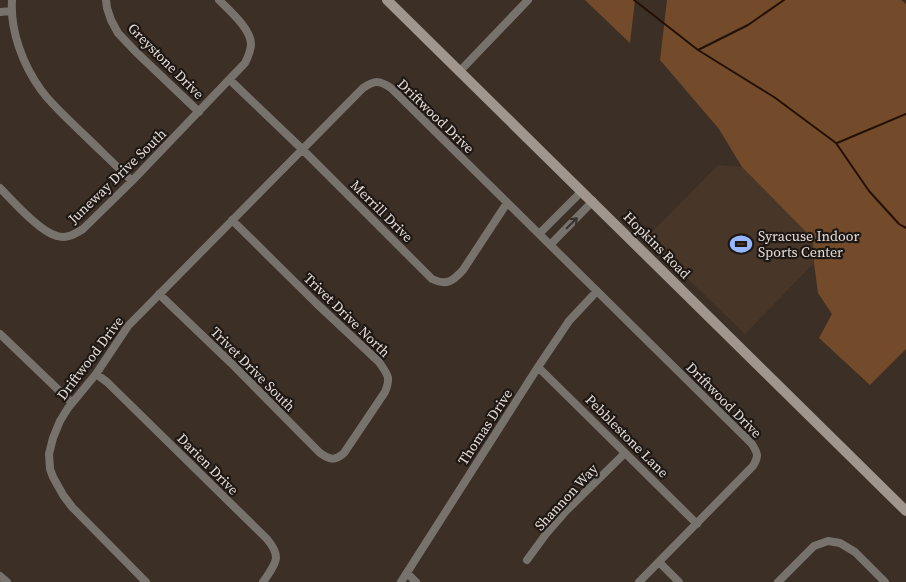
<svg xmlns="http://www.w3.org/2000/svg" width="906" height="582" font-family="'Source Serif 4',serif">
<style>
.built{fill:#483629}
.green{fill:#734b2b}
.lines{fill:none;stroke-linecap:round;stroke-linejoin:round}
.stream{stroke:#241002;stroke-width:2}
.street{stroke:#78726d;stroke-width:8}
.secondary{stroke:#a0968e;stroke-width:10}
.oneway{stroke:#39332f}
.labels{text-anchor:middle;stroke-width:4.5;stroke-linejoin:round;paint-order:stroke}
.street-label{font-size:14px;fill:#e5dcd7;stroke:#1e1814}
.poi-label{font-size:14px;fill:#e5dcd7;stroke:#1e1814;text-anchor:start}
</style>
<rect width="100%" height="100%" fill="#3b2f26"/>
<!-- built -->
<path class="built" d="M 718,165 L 742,167 L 813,239 L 814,263 L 745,334 L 646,238 Z"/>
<!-- green -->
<path class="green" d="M 585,0 L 635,0 L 630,43 L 589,4 Z
M 667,0 L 901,0 L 906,4 L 906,349 L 870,385 L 819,338 L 832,314 L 818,293 L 814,263 L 813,239 L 742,167 L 719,129 L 660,60 Z"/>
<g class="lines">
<!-- stream -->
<path class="stream" d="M 634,0 L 698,50 L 774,97 L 836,143 L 869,191 L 899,224 L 906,228
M 698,50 L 748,25 L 784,0
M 837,143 L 906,114"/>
<!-- street -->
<path class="street" d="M 12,0 C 10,31 23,65 41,90 C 52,105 66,117 79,130 C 97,147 114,164 132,181
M 106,0 L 107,8 L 111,20 L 118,33 L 135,51 L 199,112
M 0,12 L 11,11
M 459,72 L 528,0
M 230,80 L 302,149 L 432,279 C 447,286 453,281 463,270 L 507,203
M 0,188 C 13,201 40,232 57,236 C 67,239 75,234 83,229 L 132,181 L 245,63 C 248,57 251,51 251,44 C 251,29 229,10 219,0
M 539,234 L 582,191
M 550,245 L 593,201
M 159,294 L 231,363 L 320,453 C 330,460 335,461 344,453 L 385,392 C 391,377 388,375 379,362 L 316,303 L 232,220
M 0,334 L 72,403
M 538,367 L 697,524
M 96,374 L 107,382 L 267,539 C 283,558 275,564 263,582
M 527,560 L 546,534 L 566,511 L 625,453
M 659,562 L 679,582
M 407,573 L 416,582
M 0,576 L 7,582
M 146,582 L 72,507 L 63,495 L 53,477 L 50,469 L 49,454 L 53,438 L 60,421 L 68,408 L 96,374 L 128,326 L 363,88 C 375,80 379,80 391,88 L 752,444 C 758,454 759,456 753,466 L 639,582
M 401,582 L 538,367 L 569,321 L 597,291
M 778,582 L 814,546 L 828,541 L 840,543 L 855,552 L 885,582"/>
<!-- secondary -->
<path class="secondary" d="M 387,0 L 906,511"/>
</g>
<!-- one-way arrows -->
<defs><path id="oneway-shaft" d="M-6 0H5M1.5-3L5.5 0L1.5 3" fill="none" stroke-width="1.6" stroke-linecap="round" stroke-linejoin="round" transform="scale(1.25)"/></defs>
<use class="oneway" href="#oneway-shaft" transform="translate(572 223) rotate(-45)"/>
<!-- icons -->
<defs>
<g id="stadium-bare" transform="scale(1.725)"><path d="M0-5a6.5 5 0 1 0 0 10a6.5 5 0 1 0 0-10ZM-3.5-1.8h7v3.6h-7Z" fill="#96b6fd" stroke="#1e1814" stroke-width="2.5" paint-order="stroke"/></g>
</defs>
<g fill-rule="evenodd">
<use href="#stadium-bare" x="741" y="244"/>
</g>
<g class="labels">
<!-- street labels -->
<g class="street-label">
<text transform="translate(166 61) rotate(45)" y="5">Greystone Drive</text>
<text transform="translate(436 116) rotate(44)" y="5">Driftwood Drive</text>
<text transform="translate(117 176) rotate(-44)" y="5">Juneway Drive South</text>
<text transform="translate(382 211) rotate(45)" y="5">Merrill Drive</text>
<text transform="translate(657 245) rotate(45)" y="5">Hopkins Road</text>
<text transform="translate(347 315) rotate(44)" y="5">Trivet Drive North</text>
<text transform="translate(90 358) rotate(-53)" y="5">Driftwood Drive</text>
<text transform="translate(253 369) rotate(45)" y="5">Trivet Drive South</text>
<text transform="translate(724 400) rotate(45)" y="5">Driftwood Drive</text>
<text transform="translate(485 427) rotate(-57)" y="5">Thomas Drive</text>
<text transform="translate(627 436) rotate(45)" y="5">Pebblestone Lane</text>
<text transform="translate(208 464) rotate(45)" y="5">Darien Drive</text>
<text transform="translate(566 497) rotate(-47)" y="5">Shannon Way</text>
</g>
<!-- poi labels -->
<g class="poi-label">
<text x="758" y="241">Syracuse Indoor<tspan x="758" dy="16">Sports Center</tspan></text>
</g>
</g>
</svg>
